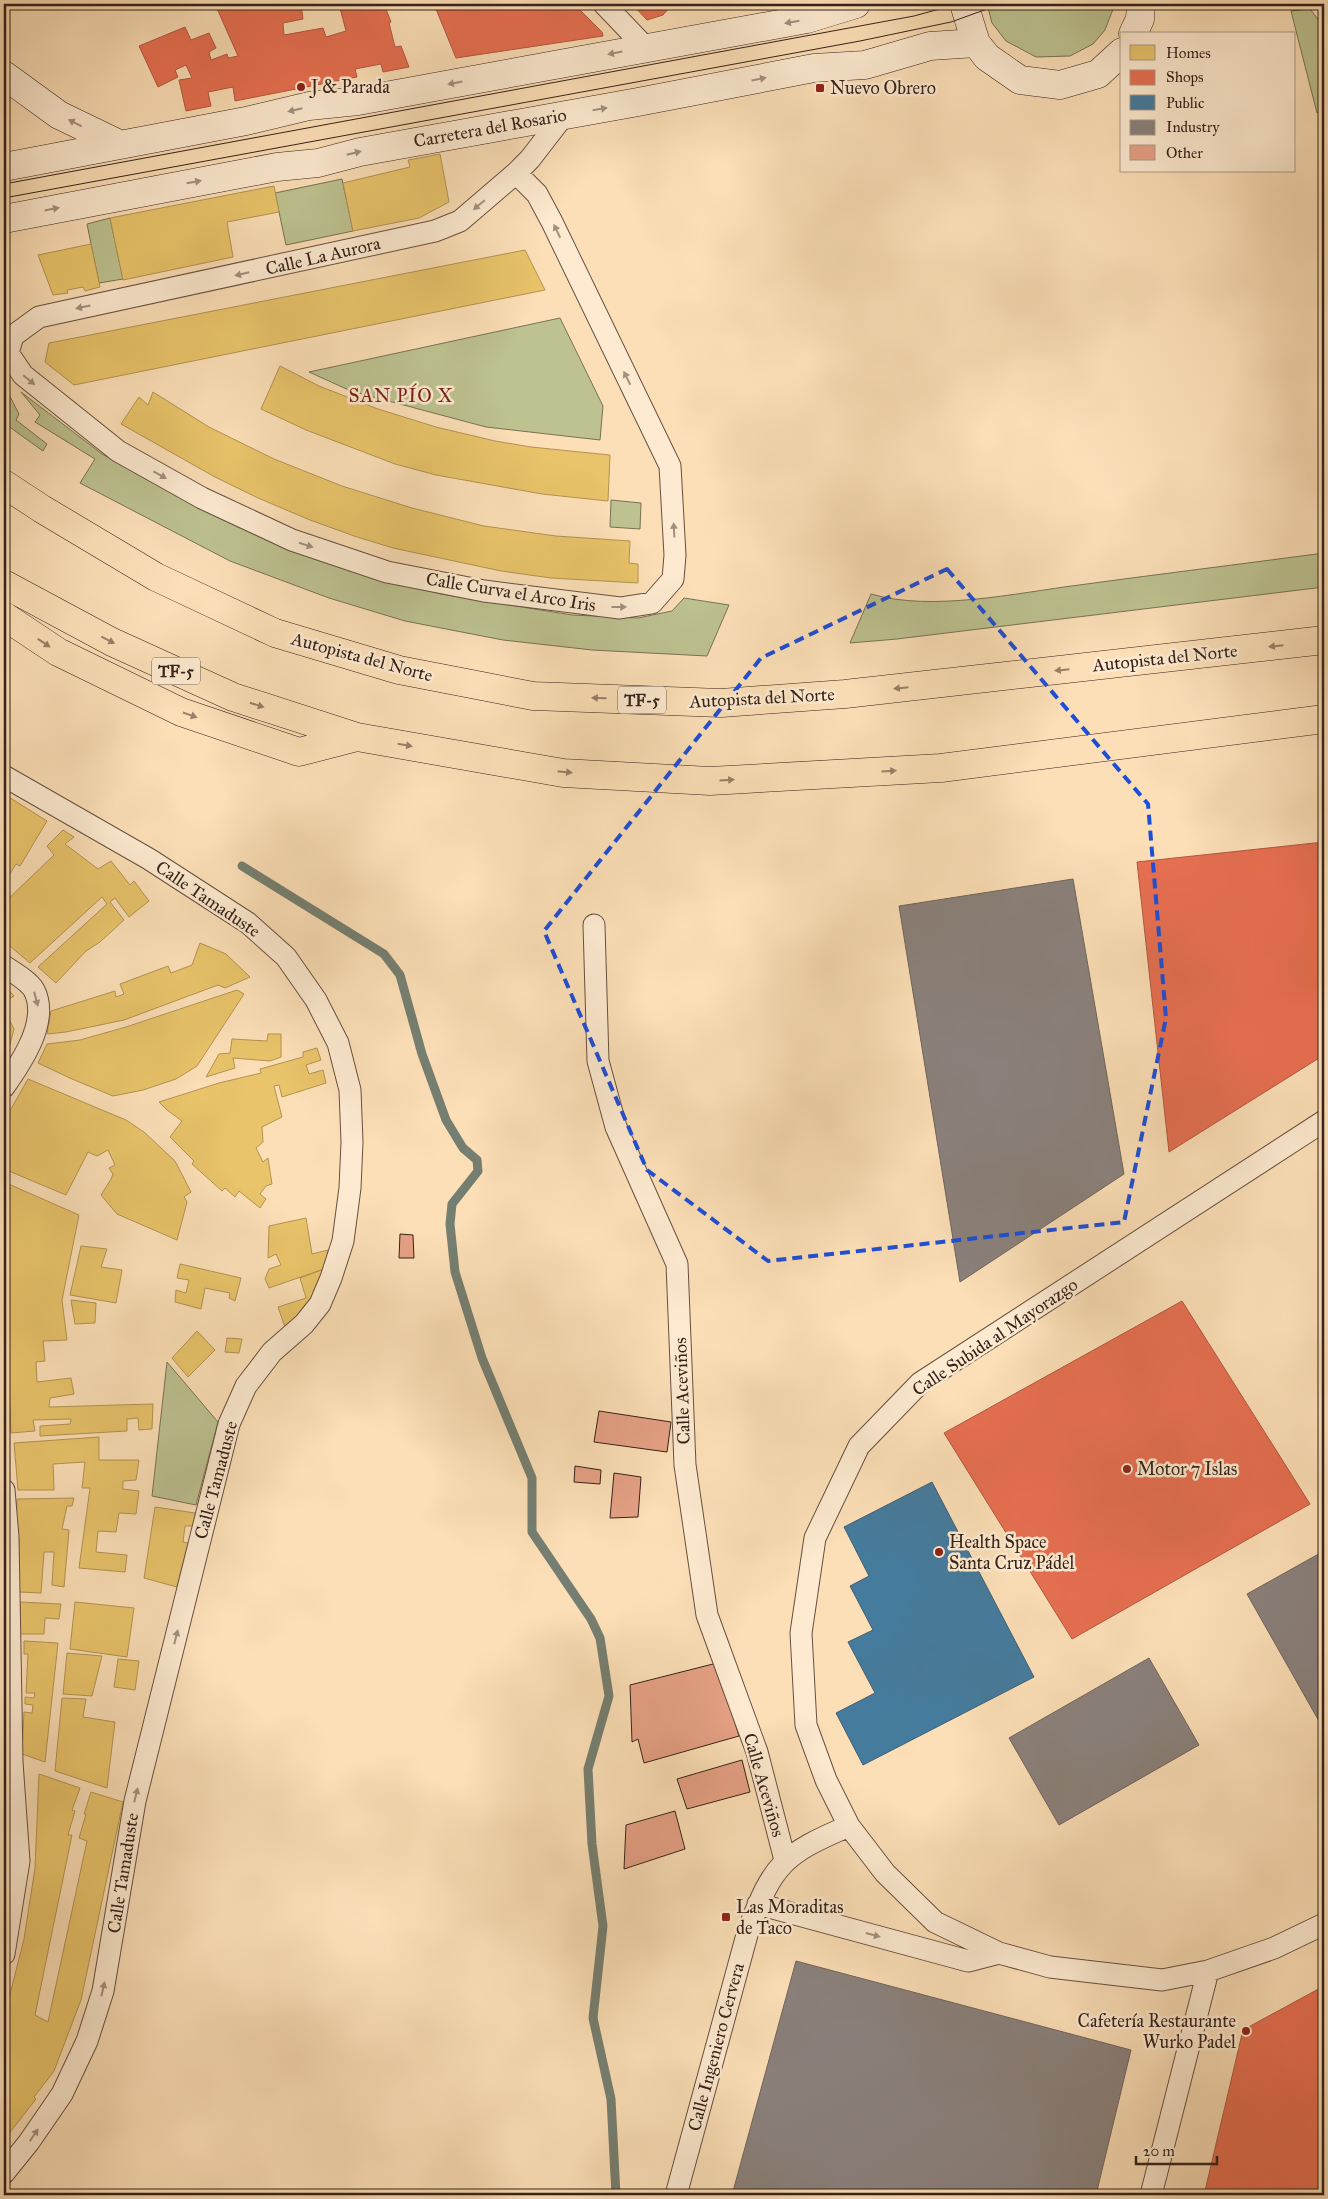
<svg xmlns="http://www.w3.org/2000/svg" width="1328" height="2199" font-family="'IM FELL Great Primer',serif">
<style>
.green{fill:#bdc290;stroke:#797254}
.homes{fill:#e9c46a;stroke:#b39352}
.shops{fill:#e76f51;stroke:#b25840}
.public{fill:#457b9d;stroke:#406075}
.industry{fill:#8a817c;stroke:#70645e}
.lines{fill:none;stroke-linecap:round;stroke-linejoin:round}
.stream{stroke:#757f71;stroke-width:9}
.building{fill:#e6a185;stroke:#352119}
.street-casing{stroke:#675040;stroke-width:23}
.secondary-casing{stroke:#352119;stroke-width:29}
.highway-casing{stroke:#352119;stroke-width:29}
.street{stroke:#fdead0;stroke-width:21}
.secondary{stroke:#fdead0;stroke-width:28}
.highway{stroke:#fcdfb7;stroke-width:28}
.tram{stroke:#352119;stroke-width:1}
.oneway{fill:#a3907e}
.oneway2{fill:#988068}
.marked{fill:none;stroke:#1d4ed8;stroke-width:4;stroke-dasharray:10 6;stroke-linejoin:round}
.poi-dot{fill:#8f2418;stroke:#fdead0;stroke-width:2}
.labels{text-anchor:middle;stroke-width:5;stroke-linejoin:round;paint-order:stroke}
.shield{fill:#fdead0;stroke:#715d50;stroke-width:1}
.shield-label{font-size:16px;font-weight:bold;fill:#352119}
.poi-label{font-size:18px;fill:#352119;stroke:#fdead0;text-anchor:start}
.street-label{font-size:18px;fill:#352119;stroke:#fdead0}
.neighbourhood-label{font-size:19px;letter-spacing:1px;fill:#7a1f14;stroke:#fdead0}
</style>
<rect width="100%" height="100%" fill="#fcdfb7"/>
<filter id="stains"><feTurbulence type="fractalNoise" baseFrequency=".004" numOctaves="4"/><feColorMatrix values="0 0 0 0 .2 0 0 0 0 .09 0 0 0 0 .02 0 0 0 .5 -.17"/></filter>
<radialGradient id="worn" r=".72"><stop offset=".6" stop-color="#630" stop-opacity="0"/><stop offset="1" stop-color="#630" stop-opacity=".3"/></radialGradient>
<!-- green -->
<path class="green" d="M 987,4 L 1115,4 L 1105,30 L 1093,44 L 1070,56 L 1036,57 L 1006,41 L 992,23 Z
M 1310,9 L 1324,27 L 1324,110 L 1317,113 L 1291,11 Z
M 342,179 L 353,231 L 286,245 L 275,193 Z
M 110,218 L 123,279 L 99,283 L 87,224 Z
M 560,318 L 603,406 L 600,440 L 486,427 L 351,391 L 309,372 Z
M 4,385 L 19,414 L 16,420 L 47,444 L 43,451 L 4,423 Z
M 21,392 L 102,454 L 217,517 L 290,549 L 369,575 L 441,594 L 572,615 L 638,618 L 672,611 L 684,598 L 729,605 L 707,656 L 592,650 L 503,640 L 405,621 L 329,598 L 230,561 L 80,483 L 95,459 L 35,422 L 40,415 Z
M 611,500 L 641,503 L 640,529 L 610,527 Z
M 1324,553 L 1324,587 L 897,639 L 850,643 L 871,594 C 932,612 1016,593 1079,585 C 1160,574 1242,564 1324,553 Z
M 167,1362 L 218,1422 L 196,1505 L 152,1496 Z"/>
<!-- homes -->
<path class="homes" d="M 440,154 L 449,202 L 419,218 L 353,231 L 343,183 L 410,167 L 408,160 Z
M 274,186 L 279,212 L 227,222 L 233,257 L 123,280 L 110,218 Z
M 91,244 L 100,287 L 85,291 L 83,287 L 67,290 L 68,293 L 53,295 L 38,255 Z
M 525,250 L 545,290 L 74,385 L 45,362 L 49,343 Z
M 280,366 L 319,386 L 378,409 L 436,427 L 495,441 L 531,447 L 610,455 L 608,501 L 542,494 L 436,475 L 395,464 L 306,430 L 261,409 Z
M 153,392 L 209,427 L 274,459 L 342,486 L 412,508 L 484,526 L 556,536 L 630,541 L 629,563 L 638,564 L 638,583 L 551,578 L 501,571 L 393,548 L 354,536 L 310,520 L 258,498 L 215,477 L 121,424 L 139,397 L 148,405 Z
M 4,794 L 47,821 L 20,866 L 16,864 L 7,879 L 4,877 Z
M 63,830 L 74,837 L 65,844 L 98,869 L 111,861 L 130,885 L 134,881 L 149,901 L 129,917 L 115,898 L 110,902 L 124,920 L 100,942 L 86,951 L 56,983 L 38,967 L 107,904 L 102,897 L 30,963 L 4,941 L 4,903 L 54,855 L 47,846 Z
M 200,943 L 226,954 L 250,977 L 225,988 L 218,985 L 124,1020 L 66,1032 L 47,1034 L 51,1011 L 115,991 L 116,997 L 124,994 L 120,984 L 168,966 L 171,973 L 192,965 Z
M 4,985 L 14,996 L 4,1002 Z
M 237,990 L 244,994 L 197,1066 L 176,1079 L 143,1090 L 113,1096 L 72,1079 L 38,1063 L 47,1044 L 80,1040 L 126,1027 Z
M 6,1013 L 14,1029 L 9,1048 L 4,1055 L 4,1015 Z
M 268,1034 L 281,1034 L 281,1057 L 270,1061 L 233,1058 L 235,1068 L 206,1077 L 219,1054 L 230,1053 L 232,1039 L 267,1041 Z
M 317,1048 L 321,1060 L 306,1065 L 309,1074 L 323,1070 L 326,1083 L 282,1097 L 279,1085 L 274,1086 L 282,1117 L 262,1127 L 263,1142 L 256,1148 L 263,1162 L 268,1158 L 272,1184 L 266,1186 L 260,1194 L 266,1199 L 260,1208 L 239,1191 L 235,1197 L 225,1188 L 222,1191 L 192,1164 L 194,1161 L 170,1137 L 182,1121 L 167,1110 L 159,1102 L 219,1083 L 261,1073 L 260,1069 L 303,1057 L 303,1052 Z
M 28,1079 L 126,1120 L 144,1132 L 175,1161 L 191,1192 L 184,1197 L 187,1202 L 177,1240 L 117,1214 L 101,1195 L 111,1179 L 113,1174 L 109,1168 L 115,1165 L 108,1150 L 97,1156 L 88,1152 L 66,1195 L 4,1169 L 4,1131 L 10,1117 L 7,1116 Z
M 4,1182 L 79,1215 L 62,1300 L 67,1340 L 43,1341 L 45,1361 L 36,1362 L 37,1382 L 71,1378 L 74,1394 L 50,1398 L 49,1407 L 153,1404 L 152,1429 L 139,1430 L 138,1418 L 127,1419 L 127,1431 L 40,1436 L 40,1426 L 70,1424 L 71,1419 L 33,1420 L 35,1431 L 11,1433 L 9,1385 L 4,1385 Z
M 306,1218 L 312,1254 L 328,1250 L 324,1269 L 269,1288 L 265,1279 L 269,1269 L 281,1265 L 276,1254 L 268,1258 L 269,1226 Z
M 81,1246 L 107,1249 L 101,1267 L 122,1270 L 116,1303 L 70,1295 Z
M 180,1264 L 241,1278 L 235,1301 L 229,1298 L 230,1293 L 205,1288 L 201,1309 L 175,1302 L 176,1290 L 186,1293 L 189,1280 L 177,1278 Z
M 324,1269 L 317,1292 L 306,1309 L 285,1327 L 278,1307 L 306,1298 L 300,1278 Z
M 71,1300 L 96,1303 L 95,1323 L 75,1324 Z
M 197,1331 L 215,1350 L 188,1377 L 172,1358 Z
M 227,1338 L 242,1339 L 239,1353 L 225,1352 Z
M 99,1437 L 99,1460 L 139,1460 L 136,1480 L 123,1481 L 123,1489 L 139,1491 L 136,1514 L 119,1513 L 116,1532 L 98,1531 L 96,1552 L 127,1555 L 125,1572 L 79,1568 L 90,1488 L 82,1488 L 85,1462 L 53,1464 L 54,1490 L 18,1490 L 14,1443 Z
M 74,1498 L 72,1506 L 67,1506 L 62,1529 L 69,1530 L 64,1587 L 52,1585 L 54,1552 L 44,1552 L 41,1593 L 19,1592 L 19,1538 L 16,1538 L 17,1499 Z
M 155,1507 L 195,1513 L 194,1526 L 185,1526 L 183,1542 L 188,1543 L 177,1587 L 144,1578 Z
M 20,1602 L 61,1604 L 59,1619 L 45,1618 L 44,1634 L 19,1634 Z
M 75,1602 L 134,1608 L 127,1657 L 70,1649 Z
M 24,1641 L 58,1643 L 45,1762 L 22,1754 L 24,1712 L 32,1713 L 33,1705 L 25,1704 L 25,1697 L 34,1698 L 35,1693 L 26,1693 L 28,1654 L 24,1654 Z
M 67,1653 L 102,1656 L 92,1696 L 63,1694 Z
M 118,1659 L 139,1661 L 135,1690 L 114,1687 Z
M 62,1698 L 86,1699 L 83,1717 L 115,1722 L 107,1788 L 55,1771 Z
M 39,1774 L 80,1788 L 72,1810 L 75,1811 L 68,1835 L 72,1835 L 35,2015 L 48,2022 L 87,1841 L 79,1838 L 86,1814 L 84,1814 L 91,1792 L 123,1802 L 81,2000 L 54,2071 L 34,2097 L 36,2099 L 4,2140 L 4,2010 L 8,2002 L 24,1939 L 35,1868 Z"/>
<!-- shops -->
<path class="shops" d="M 215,4 L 301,4 L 303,19 L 283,23 L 284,35 L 323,28 L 326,37 L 346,31 L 339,4 L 366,4 L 367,6 L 384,4 L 391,22 L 389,23 L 395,47 L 401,46 L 409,67 L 383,72 L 381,64 L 355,69 L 357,77 L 235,101 L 233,87 L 208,92 L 211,106 L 186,111 L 179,80 L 192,78 L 186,65 L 175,70 L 178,77 L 158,87 L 139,46 L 185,27 L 191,40 L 209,33 L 216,48 L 209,52 L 211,60 L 227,54 L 228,58 L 238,56 Z
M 447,4 L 574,4 L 602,32 L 603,36 L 456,58 L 436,9 Z
M 632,4 L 679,4 L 673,7 L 671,6 L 663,15 L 647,20 Z
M 1324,842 L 1324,1055 L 1169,1152 L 1137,862 Z
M 1182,1301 L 1310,1504 L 1072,1639 L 944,1433 Z
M 1324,1986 L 1324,2195 L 1204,2195 L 1243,2030 Z"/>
<!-- public -->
<path class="public" d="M 932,1482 L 1034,1677 L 863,1765 L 836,1713 L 875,1693 L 848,1642 L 873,1630 L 850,1586 L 869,1576 L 844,1527 Z"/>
<!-- industry -->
<path class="industry" d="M 1073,879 L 1124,1174 L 960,1282 L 899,906 Z
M 1324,1551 L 1324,1730 L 1247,1594 Z
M 1149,1658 L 1199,1745 L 1059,1825 L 1009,1738 Z
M 796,1961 L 1131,2050 L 1096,2195 L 732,2195 Z"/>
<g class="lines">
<!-- stream -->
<path class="stream" d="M 242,866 L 384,954 L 400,975 L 422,1054 L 446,1120 L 463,1148 L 477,1160 L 478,1171 L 452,1204 L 450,1224 L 455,1272 L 482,1358 L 532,1478 L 532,1532 L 591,1619 L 600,1638 L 609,1696 L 588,1769 L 592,1844 L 603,1926 L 593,2018 L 611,2099 L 616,2195"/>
</g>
<!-- building -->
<path class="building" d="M 400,1234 L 413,1235 L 414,1258 L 399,1258 Z
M 599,1411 L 671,1422 L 667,1452 L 594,1442 Z
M 575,1466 L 601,1470 L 600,1484 L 574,1482 Z
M 614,1473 L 641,1477 L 638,1517 L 610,1518 Z
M 717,1663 L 739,1736 L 644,1763 L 638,1739 L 632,1742 L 630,1685 Z
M 742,1760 L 750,1792 L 687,1809 L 677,1779 Z
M 675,1811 L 685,1849 L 624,1869 L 626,1825 Z"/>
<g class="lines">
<!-- street casing -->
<g class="street-casing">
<path id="street" d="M 604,4 L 645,47
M 516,173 L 537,194 L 552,222 L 670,466 L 675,555 L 673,579 L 652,603 L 620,608 L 484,591 L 387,572 L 292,540 L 202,498 L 118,451 L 23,375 L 8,353 L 13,336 L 39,317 L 435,231 L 460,221 L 516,173 L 530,159 L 564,115
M 4,776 L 149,859 L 248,923 L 286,957 L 316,1000 L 338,1043 L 350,1090 L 352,1142 L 350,1188 L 343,1241 L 331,1278 L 320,1304 L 304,1324 L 272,1352 L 246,1386 L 229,1424 L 135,1801 L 103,1991 L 87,2041 L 62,2094 L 29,2142 L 4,2173
M 594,925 L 598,1061 L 616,1127 L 677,1264 L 685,1465 L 707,1615 L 757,1752 L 785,1860
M 4,966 C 13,972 29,981 34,990 C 50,1021 21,1063 4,1087
M 1324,1121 L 920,1383 L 859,1446 L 815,1538 L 801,1633 L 806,1725 L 826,1780 L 849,1826 L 885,1873 L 935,1922 L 999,1953 L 1050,1967 L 1162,1980 L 1208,1971 L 1274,1948 L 1324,1924
M 4,1490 L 8,1537 L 12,1762 L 19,1861 L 4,1954
M 758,1904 L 968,1961 L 999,1953
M 676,2195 L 748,1931 C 773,1864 783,1854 849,1826
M 1151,2195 L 1208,1971"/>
</g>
<!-- secondary casing -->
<g class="secondary-casing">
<path id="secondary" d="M 964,4 L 976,43 L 987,57 L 1020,80 L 1060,85 L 1098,74 L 1122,52
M 1133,34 L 1140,19 L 1141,4
M 4,75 L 59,115 L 119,144
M 4,167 L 246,121 L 309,106 L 358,101 L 807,19 L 856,4
M 4,219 L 277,167 L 318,163 L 360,152 L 638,102 L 814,68 L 865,65 L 930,46 L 976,43"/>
</g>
<!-- highway casing -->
<g class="highway-casing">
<path id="highway" d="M 4,484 L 42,509 L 156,577 L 275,633 L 399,670 L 533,696 L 721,703 L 845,694 L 1324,640
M 4,584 L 112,642 L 233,697 L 357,737 L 563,773 L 710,781 L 941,768 L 1324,719
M 4,616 L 58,652 L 181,712 L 299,752 L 357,737"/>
</g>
<!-- street -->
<use href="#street" class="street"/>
<!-- secondary -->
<use href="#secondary" class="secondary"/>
<!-- highway -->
<use href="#highway" class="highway"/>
<!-- tram -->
<path class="tram" d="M 4,184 L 914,16 L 958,4
M 4,198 L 860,41 L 951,22 L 1001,4"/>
</g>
<!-- one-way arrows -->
<defs><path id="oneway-solid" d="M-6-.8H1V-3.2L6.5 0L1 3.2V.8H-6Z" transform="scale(1.25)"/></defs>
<g class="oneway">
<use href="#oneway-solid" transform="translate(792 22) rotate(170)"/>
<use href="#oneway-solid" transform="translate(615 53) rotate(169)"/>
<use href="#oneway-solid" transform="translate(759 79) rotate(-11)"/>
<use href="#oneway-solid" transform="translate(455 83) rotate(169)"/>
<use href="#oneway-solid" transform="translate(600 109) rotate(-9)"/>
<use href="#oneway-solid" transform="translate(295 110) rotate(167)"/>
<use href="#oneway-solid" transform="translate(75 123) rotate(-153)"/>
<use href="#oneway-solid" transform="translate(354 153) rotate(-14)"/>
<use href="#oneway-solid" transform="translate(194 182) rotate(-10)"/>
<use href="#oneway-solid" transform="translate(479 205) rotate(140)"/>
<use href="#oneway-solid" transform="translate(52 209) rotate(-11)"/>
<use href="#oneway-solid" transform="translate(557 231) rotate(-115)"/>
<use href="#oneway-solid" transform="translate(242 274) rotate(167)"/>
<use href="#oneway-solid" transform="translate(83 307) rotate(168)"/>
<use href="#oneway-solid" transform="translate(627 378) rotate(-116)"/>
<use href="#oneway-solid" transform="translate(29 380) rotate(39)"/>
<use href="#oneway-solid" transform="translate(160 475) rotate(29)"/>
<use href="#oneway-solid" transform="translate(674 530) rotate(-93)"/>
<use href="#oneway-solid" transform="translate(306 545) rotate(18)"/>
<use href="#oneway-solid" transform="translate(619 607)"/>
<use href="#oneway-solid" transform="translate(36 999) rotate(76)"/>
<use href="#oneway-solid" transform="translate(176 1637) rotate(-76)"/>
<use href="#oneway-solid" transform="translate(136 1795) rotate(-76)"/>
<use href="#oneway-solid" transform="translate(873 1935) rotate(15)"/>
<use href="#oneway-solid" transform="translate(103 1989) rotate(-77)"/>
<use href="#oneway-solid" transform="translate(34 2135) rotate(-56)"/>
</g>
<g class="oneway2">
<use href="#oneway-solid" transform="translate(108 640) rotate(27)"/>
<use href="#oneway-solid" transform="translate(44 643) rotate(34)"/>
<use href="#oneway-solid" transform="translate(1276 646) rotate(174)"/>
<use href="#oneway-solid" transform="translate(1062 670) rotate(174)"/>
<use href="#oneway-solid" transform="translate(901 688) rotate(174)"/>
<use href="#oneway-solid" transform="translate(599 698) rotate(-178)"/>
<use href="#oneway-solid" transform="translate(257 705) rotate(18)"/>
<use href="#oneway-solid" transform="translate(190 715) rotate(19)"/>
<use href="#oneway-solid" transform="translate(405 745) rotate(10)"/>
<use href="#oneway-solid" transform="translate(889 771) rotate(-3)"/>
<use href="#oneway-solid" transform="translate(565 772) rotate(6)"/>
<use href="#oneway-solid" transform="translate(727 780) rotate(-3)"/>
</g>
<!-- marked area -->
<path class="marked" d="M 947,569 L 1148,804 L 1166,1018 L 1124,1222 L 768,1261 L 647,1170 L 544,931 L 761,658 Z"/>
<!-- markers -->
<g class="poi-dot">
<circle cx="301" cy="87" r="5"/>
<rect x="815" y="83" width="10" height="10" rx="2.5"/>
<circle cx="1127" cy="1469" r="5"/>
<circle cx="939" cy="1552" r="5"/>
<rect x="721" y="1912" width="10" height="10" rx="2.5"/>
<circle cx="1246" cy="2031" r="5"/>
</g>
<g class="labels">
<!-- shield labels -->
<g class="shield">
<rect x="152" y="657.5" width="48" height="27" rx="4"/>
<rect x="618" y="686.5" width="48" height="27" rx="4"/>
</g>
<g class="shield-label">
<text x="176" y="677">TF-5</text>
<text x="642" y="706">TF-5</text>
</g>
<!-- poi labels -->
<g class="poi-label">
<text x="311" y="93">J &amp; Parada</text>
<text x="830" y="94">Nuevo Obrero</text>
<text x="1137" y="1475">Motor 7 Islas</text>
<text x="949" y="1548">Health Space<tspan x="949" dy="21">Santa Cruz Pádel</tspan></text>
<text x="736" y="1913">Las Moraditas<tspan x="736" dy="21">de Taco</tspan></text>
<text x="1236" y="2027" text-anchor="end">Cafetería Restaurante<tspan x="1236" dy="21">Wurko Padel</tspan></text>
</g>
<!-- street labels -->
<g class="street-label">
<text transform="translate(490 128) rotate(-10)" y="6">Carretera del Rosario</text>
<text transform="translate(323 256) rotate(-13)" y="6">Calle La Aurora</text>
<text transform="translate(511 592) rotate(9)" y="6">Calle Curva el Arco Iris</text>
<text transform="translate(362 657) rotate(15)" y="6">Autopista del Norte</text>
<text transform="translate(1165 658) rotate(-6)" y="6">Autopista del Norte</text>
<text transform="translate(762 698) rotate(-3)" y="6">Autopista del Norte</text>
<text transform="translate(208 899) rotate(34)" y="6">Calle Tamaduste</text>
<text transform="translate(995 1337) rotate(-34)" y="6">Calle Subida al Mayorazgo</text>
<text transform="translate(682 1391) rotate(-92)" y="6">Calle Aceviños</text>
<text transform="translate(216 1480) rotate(-75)" y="6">Calle Tamaduste</text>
<text transform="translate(764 1785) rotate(74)" y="6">Calle Aceviños</text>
<text transform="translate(123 1873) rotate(-81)" y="6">Calle Tamaduste</text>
<text transform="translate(716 2047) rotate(-75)" y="6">Calle Ingeniero Cervera</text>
</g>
<!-- neighbourhood labels -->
<g class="neighbourhood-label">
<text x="401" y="402">SAN PÍO X</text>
</g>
</g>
<!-- margin -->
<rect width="1328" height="2199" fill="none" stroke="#fcdfb7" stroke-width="20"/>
<rect x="5" y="5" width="1318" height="2189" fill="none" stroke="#352119" stroke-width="2.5"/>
<rect x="10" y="10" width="1308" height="2179" fill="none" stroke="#352119"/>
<!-- legend -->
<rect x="1120" y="32" width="175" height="140" fill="#fdead0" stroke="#ad9a87"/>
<rect x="1130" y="45" width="25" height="15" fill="#e9c46a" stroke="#ad9a87"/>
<text x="1166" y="58" font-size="15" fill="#352119">Homes</text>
<rect x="1130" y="70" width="25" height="15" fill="#e76f51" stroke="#ad9a87"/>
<text x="1166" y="82" font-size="15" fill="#352119">Shops</text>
<rect x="1130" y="95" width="25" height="15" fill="#457b9d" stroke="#ad9a87"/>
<text x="1166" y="108" font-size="15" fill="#352119">Public</text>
<rect x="1130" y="120" width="25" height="15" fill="#8a817c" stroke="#ad9a87"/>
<text x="1166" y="132" font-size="15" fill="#352119">Industry</text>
<rect x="1130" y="145" width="25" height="15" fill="#e6a185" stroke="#ad9a87"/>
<text x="1166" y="158" font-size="15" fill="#352119">Other</text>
<!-- scale -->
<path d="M1136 2156v8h81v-8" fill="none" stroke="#352119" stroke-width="2.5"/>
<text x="1143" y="2156" font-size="15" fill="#352119" stroke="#fdead0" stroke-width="4" paint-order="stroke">20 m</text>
<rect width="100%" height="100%" filter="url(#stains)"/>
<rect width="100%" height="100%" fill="url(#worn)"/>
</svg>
